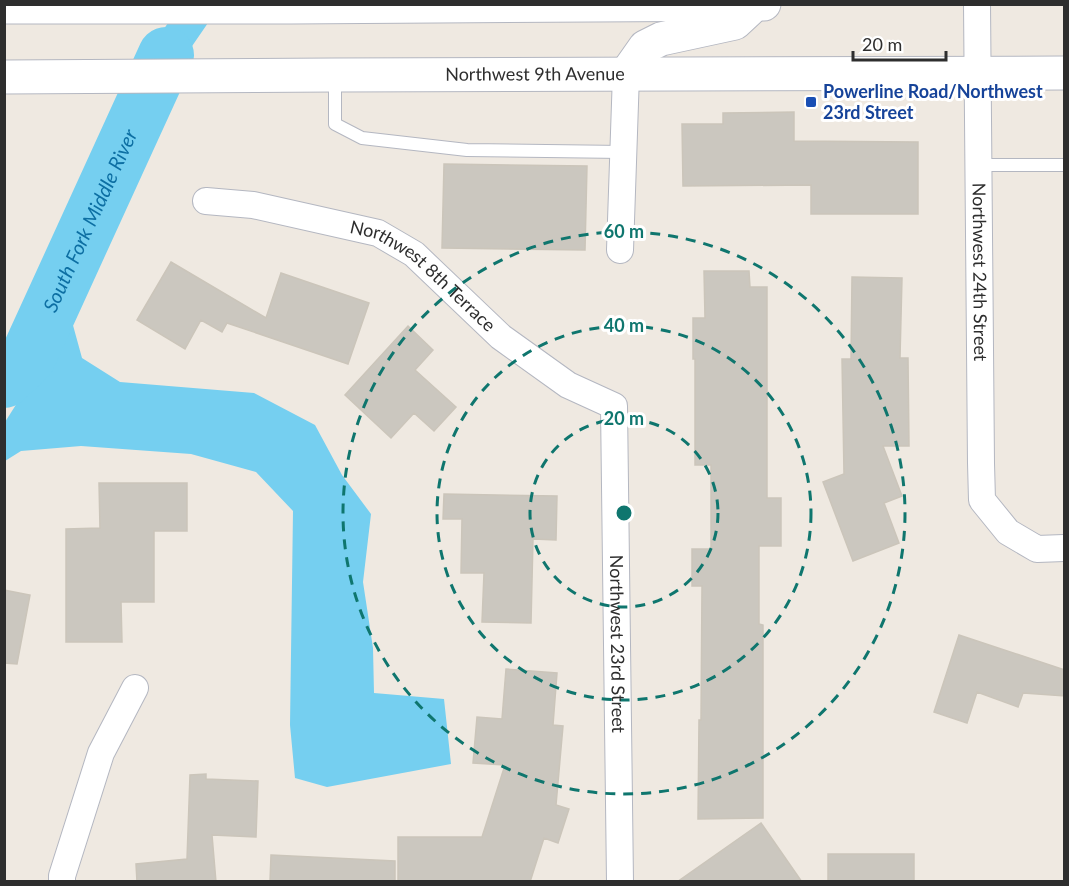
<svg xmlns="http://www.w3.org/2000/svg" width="1069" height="886" font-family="Lato,sans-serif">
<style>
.water{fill:#75cff0}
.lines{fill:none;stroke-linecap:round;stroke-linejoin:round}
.canal{stroke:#75cff0;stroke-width:33}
.river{stroke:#75cff0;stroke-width:56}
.building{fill:#cbc7bf;stroke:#cbc5ba;stroke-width:1.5}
.lane-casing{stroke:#b4b7c1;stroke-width:14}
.street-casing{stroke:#b4b7c1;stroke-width:28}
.secondary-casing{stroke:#b4b7c1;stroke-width:35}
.lane{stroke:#fff;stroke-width:12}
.street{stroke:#fff;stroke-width:26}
.secondary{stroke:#fff;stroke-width:33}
.ring{fill:none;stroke:#0f766e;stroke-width:3;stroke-dasharray:10 8}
.transit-dot{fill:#1a4fb4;stroke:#fff;stroke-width:2}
.labels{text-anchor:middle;stroke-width:6;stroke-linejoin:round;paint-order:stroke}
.street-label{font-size:18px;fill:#2e2e2e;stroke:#fff}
.transit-label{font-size:18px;font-weight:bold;fill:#164399;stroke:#fff;text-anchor:start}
.water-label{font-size:20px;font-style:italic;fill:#0d6fa3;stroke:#fff}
.centre{fill:#0f766e;stroke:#fff;stroke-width:3}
.ring-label{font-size:18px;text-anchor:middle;font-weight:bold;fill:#0f766e;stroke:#fff;stroke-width:6;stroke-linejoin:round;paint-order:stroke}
</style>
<rect width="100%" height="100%" fill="#efe9e1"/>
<!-- water -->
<path class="water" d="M 71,318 L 82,358 L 120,382 L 254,393 L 315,425 L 342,475 L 371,514 L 363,582 L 373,648 L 374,693 L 444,699 L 451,764 L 327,787 L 295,778 L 290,725 L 293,511 L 256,472 L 191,454 L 81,446 L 21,451 L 5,461 L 5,422 Z"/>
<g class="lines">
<!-- canal -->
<path class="canal" d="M 166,55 L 201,4"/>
<!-- river -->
<path class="river" id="s1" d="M 4,380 L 28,357 L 166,55"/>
</g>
<!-- building -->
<path class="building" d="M 794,112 L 794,141 L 918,142 L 918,214 L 811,214 L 811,185 L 683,186 L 682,124 L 723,124 L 723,113 Z
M 444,164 L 587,166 L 585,250 L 442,248 Z
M 171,262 L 266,318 L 281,273 L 369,303 L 348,364 L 227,323 L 222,332 L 201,320 L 185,349 L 137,320 Z
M 704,271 L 749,271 L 750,287 L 767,287 L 767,498 L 781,498 L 781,546 L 759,546 L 759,624 L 763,625 L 763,818 L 698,819 L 699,720 L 701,720 L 702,586 L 692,586 L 692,549 L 711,549 L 711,465 L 695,465 L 695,359 L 693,359 L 693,318 L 705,318 Z
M 852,277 L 902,278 L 900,358 L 908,358 L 909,446 L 883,446 L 902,496 L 884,503 L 899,543 L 853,561 L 823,482 L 844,474 L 842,359 L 851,359 Z
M 408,326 L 433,350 L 415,370 L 456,407 L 434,431 L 414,413 L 391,438 L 345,395 Z
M 99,483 L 187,483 L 187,531 L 154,531 L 154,602 L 121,602 L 122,642 L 66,642 L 66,529 L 100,528 Z
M 444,494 L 557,496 L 556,540 L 533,539 L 531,623 L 482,622 L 484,573 L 461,573 L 462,519 L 443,519 Z
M 4,590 L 30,595 L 17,664 L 4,663 Z
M 959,635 L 1065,670 L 1065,696 L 1023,693 L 1018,707 L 977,692 L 967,723 L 934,712 Z
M 506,669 L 557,673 L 553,725 L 563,726 L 556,805 L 569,809 L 558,843 L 544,838 L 530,882 L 398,882 L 398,837 L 482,837 L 505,765 L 473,763 L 477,717 L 502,719 Z
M 206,774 L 206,779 L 258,781 L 256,837 L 212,835 L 216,882 L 137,882 L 136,864 L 187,859 L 190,775 Z
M 761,823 L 802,882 L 677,882 Z
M 828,854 L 914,854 L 914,882 L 828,882 Z
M 271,855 L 395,861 L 395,882 L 270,882 Z"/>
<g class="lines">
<!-- lane casing -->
<g class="lane-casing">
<path id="lane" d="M 335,76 L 335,124 L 362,138 L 467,150 L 623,152
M 978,165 L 1064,165"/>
</g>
<!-- street casing -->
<g class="street-casing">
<g id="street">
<path id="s2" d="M 977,4 L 981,463 L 982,500 L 1008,532 L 1037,549 L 1064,548"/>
<path id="s3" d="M 206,201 L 253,205 L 378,233 L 414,254 L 501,337 L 568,385 L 614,406 L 620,882"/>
<path d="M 620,250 L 626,74"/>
<path d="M 62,882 L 62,876 L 101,753 L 135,688"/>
</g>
</g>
<!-- secondary casing -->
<g class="secondary-casing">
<g id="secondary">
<path d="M 4,7 L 291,7 L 764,4"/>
<path d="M 626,74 L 645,47 L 661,39 L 735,23 L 749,10"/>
<path id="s4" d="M 4,77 L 335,75 L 1064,73"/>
</g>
</g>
<!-- lane -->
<use href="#lane" class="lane"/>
<!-- street -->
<use href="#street" class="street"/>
<!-- secondary -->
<use href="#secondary" class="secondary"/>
</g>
<!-- distance rings -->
<g class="ring">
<circle cx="624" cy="513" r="94"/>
<circle cx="624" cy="513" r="187"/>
<circle cx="624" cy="513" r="281"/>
</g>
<!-- markers -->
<rect class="transit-dot" x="805" y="96" width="12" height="12" rx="3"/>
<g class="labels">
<!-- street labels -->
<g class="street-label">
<text dy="6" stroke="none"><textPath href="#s4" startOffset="531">Northwest 9th Avenue</textPath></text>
<text dy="6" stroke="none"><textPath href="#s2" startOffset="268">Northwest 24th Street</textPath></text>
<text dy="6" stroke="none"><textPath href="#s3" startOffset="236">Northwest 8th Terrace</textPath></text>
<text dy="6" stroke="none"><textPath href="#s3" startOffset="708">Northwest 23rd Street</textPath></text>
</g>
<!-- transit labels -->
<g class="transit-label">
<text x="823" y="98">Powerline Road/Northwest<tspan x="823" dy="21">23rd Street</tspan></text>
</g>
<!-- water labels -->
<g class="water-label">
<text dy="7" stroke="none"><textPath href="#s1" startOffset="183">South Fork Middle River</textPath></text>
</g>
</g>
<circle cx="624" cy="513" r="9" class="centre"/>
<g class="ring-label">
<text x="624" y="238">60 m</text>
<text x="624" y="332">40 m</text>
<text x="624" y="425">20 m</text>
</g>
<!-- border -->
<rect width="1069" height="886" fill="none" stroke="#2e2e2e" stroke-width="12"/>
<!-- scale -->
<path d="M853 51v9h93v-9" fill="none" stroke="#2e2e2e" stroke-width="3"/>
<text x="862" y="51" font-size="18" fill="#2e2e2e" stroke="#ffffff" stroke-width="4.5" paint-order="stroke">20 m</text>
</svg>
